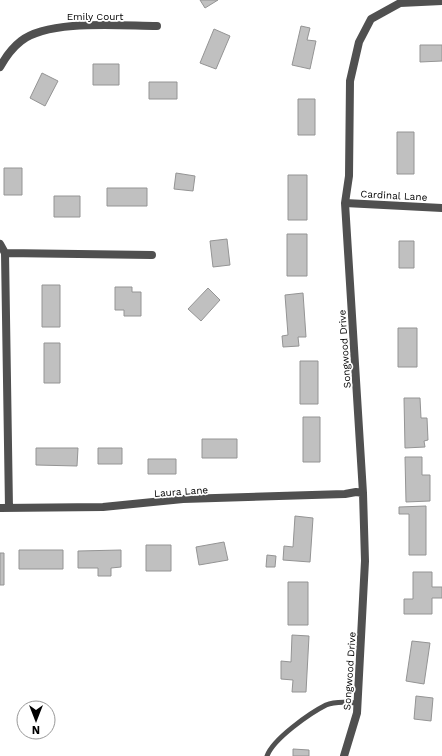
<svg xmlns="http://www.w3.org/2000/svg" width="442" height="756" font-family="'Work Sans',sans-serif">
<style>
.building{fill:#c0c0c0;stroke:#949494}
.lines{fill:none;stroke-linecap:round;stroke-linejoin:round}
.lane{stroke:#505050;stroke-width:5}
.street{stroke:#505050;stroke-width:8}
.labels{text-anchor:middle;stroke-width:3.5;stroke-linejoin:round;paint-order:stroke}
.street-label{font-size:10px;fill:#000;stroke:#fff}
</style>
<rect width="100%" height="100%" fill="#fff"/>
<!-- building -->
<path class="building" d="M 200,0 L 218,0 L 205,8 Z
M 301,26 L 310,28 L 307,40 L 316,41 L 310,69 L 292,65 Z
M 214,29 L 230,36 L 216,69 L 200,63 Z
M 420,45 L 442,45 L 442,61 L 420,62 Z
M 93,64 L 119,64 L 119,85 L 93,85 Z
M 42,73 L 58,81 L 45,106 L 30,98 Z
M 149,82 L 177,82 L 177,99 L 149,99 Z
M 298,99 L 315,99 L 315,135 L 298,135 Z
M 397,132 L 414,132 L 414,174 L 397,174 Z
M 4,168 L 22,168 L 22,195 L 4,195 Z
M 176,173 L 195,176 L 193,191 L 174,189 Z
M 288,175 L 307,175 L 307,220 L 288,220 Z
M 107,188 L 147,188 L 147,206 L 107,206 Z
M 54,196 L 80,196 L 80,217 L 54,217 Z
M 287,234 L 307,234 L 307,276 L 287,276 Z
M 227,239 L 230,265 L 213,267 L 210,241 Z
M 399,241 L 414,241 L 414,268 L 399,268 Z
M 42,285 L 60,285 L 60,327 L 42,327 Z
M 115,287 L 132,287 L 132,292 L 141,292 L 141,316 L 124,316 L 124,310 L 115,310 Z
M 208,288 L 220,300 L 201,321 L 188,309 Z
M 303,293 L 306,337 L 298,337 L 299,346 L 283,347 L 282,336 L 288,335 L 285,295 Z
M 398,328 L 417,328 L 417,367 L 398,367 Z
M 44,343 L 60,343 L 60,383 L 44,383 Z
M 300,361 L 318,361 L 318,404 L 300,404 Z
M 404,398 L 420,398 L 421,418 L 427,418 L 428,440 L 424,441 L 425,447 L 405,448 Z
M 303,417 L 320,417 L 320,462 L 303,462 Z
M 202,439 L 237,439 L 237,458 L 202,458 Z
M 36,448 L 78,448 L 77,466 L 36,465 Z
M 98,448 L 122,448 L 122,464 L 98,464 Z
M 405,457 L 422,457 L 422,475 L 430,475 L 430,501 L 406,502 Z
M 148,459 L 176,459 L 176,474 L 148,474 Z
M 426,506 L 426,555 L 409,555 L 409,514 L 399,514 L 399,507 Z
M 295,516 L 313,518 L 310,562 L 283,560 L 284,546 L 293,547 Z
M 224,542 L 228,560 L 199,565 L 196,547 Z
M 146,545 L 171,545 L 171,571 L 146,571 Z
M 19,550 L 63,550 L 63,569 L 19,569 Z
M 121,550 L 121,567 L 111,568 L 111,576 L 98,576 L 98,568 L 78,568 L 78,551 Z
M 0,553 L 4,553 L 4,585 L 0,585 Z
M 267,555 L 276,556 L 275,567 L 266,567 Z
M 413,572 L 432,572 L 432,587 L 442,587 L 442,598 L 432,598 L 432,614 L 404,614 L 404,599 L 413,599 Z
M 288,582 L 308,582 L 308,625 L 288,625 Z
M 292,635 L 309,636 L 306,692 L 292,692 L 293,680 L 281,679 L 281,661 L 291,662 Z
M 412,641 L 430,643 L 424,684 L 406,681 Z
M 416,696 L 433,698 L 431,721 L 414,719 Z
M 293,749 L 309,750 L 309,756 L 293,756 Z"/>
<g class="lines">
<!-- lane -->
<path class="lane" d="M 267,756 C 273,739 310,713 326,705 C 335,701 347,702 357,703"/>
<!-- street -->
<path class="street" d="M 0,67 C 5,58 12,48 21,41 C 49,19 122,26 157,26
M 345,203 L 442,208
M 0,244 L 5,253 L 152,255
M 5,253 L 9,508
M 0,508 L 103,507 L 183,499 L 345,494 L 356,492 L 363,493
M 344,756 L 357,713 L 365,561 L 363,493 L 345,203 L 349,176 L 350,81 L 359,42 L 371,19 L 400,3 L 442,1"/>
</g>
<g class="labels">
<!-- street labels -->
<g class="street-label">
<text x="95" y="20">Emily Court</text>
<text transform="translate(394 195) rotate(3)" y="4">Cardinal Lane</text>
<text transform="translate(344 349) rotate(-94)" y="4">Songwood Drive</text>
<text transform="translate(181 491) rotate(-4)" y="4">Laura Lane</text>
<text transform="translate(349 671) rotate(-86)" y="4">Songwood Drive</text>
</g>
</g>
<!-- north arrow -->
<g transform="translate(36 720) rotate(180)"><circle r="19" fill="#ffffff" stroke="#999999"/>
<path d="M0-3L7 15L0 10L-7 15Z" fill="#000000"/>
<text y="-6" font-size="11" font-weight="bold" text-anchor="middle" fill="#000000">N</text>
</g>
</svg>
